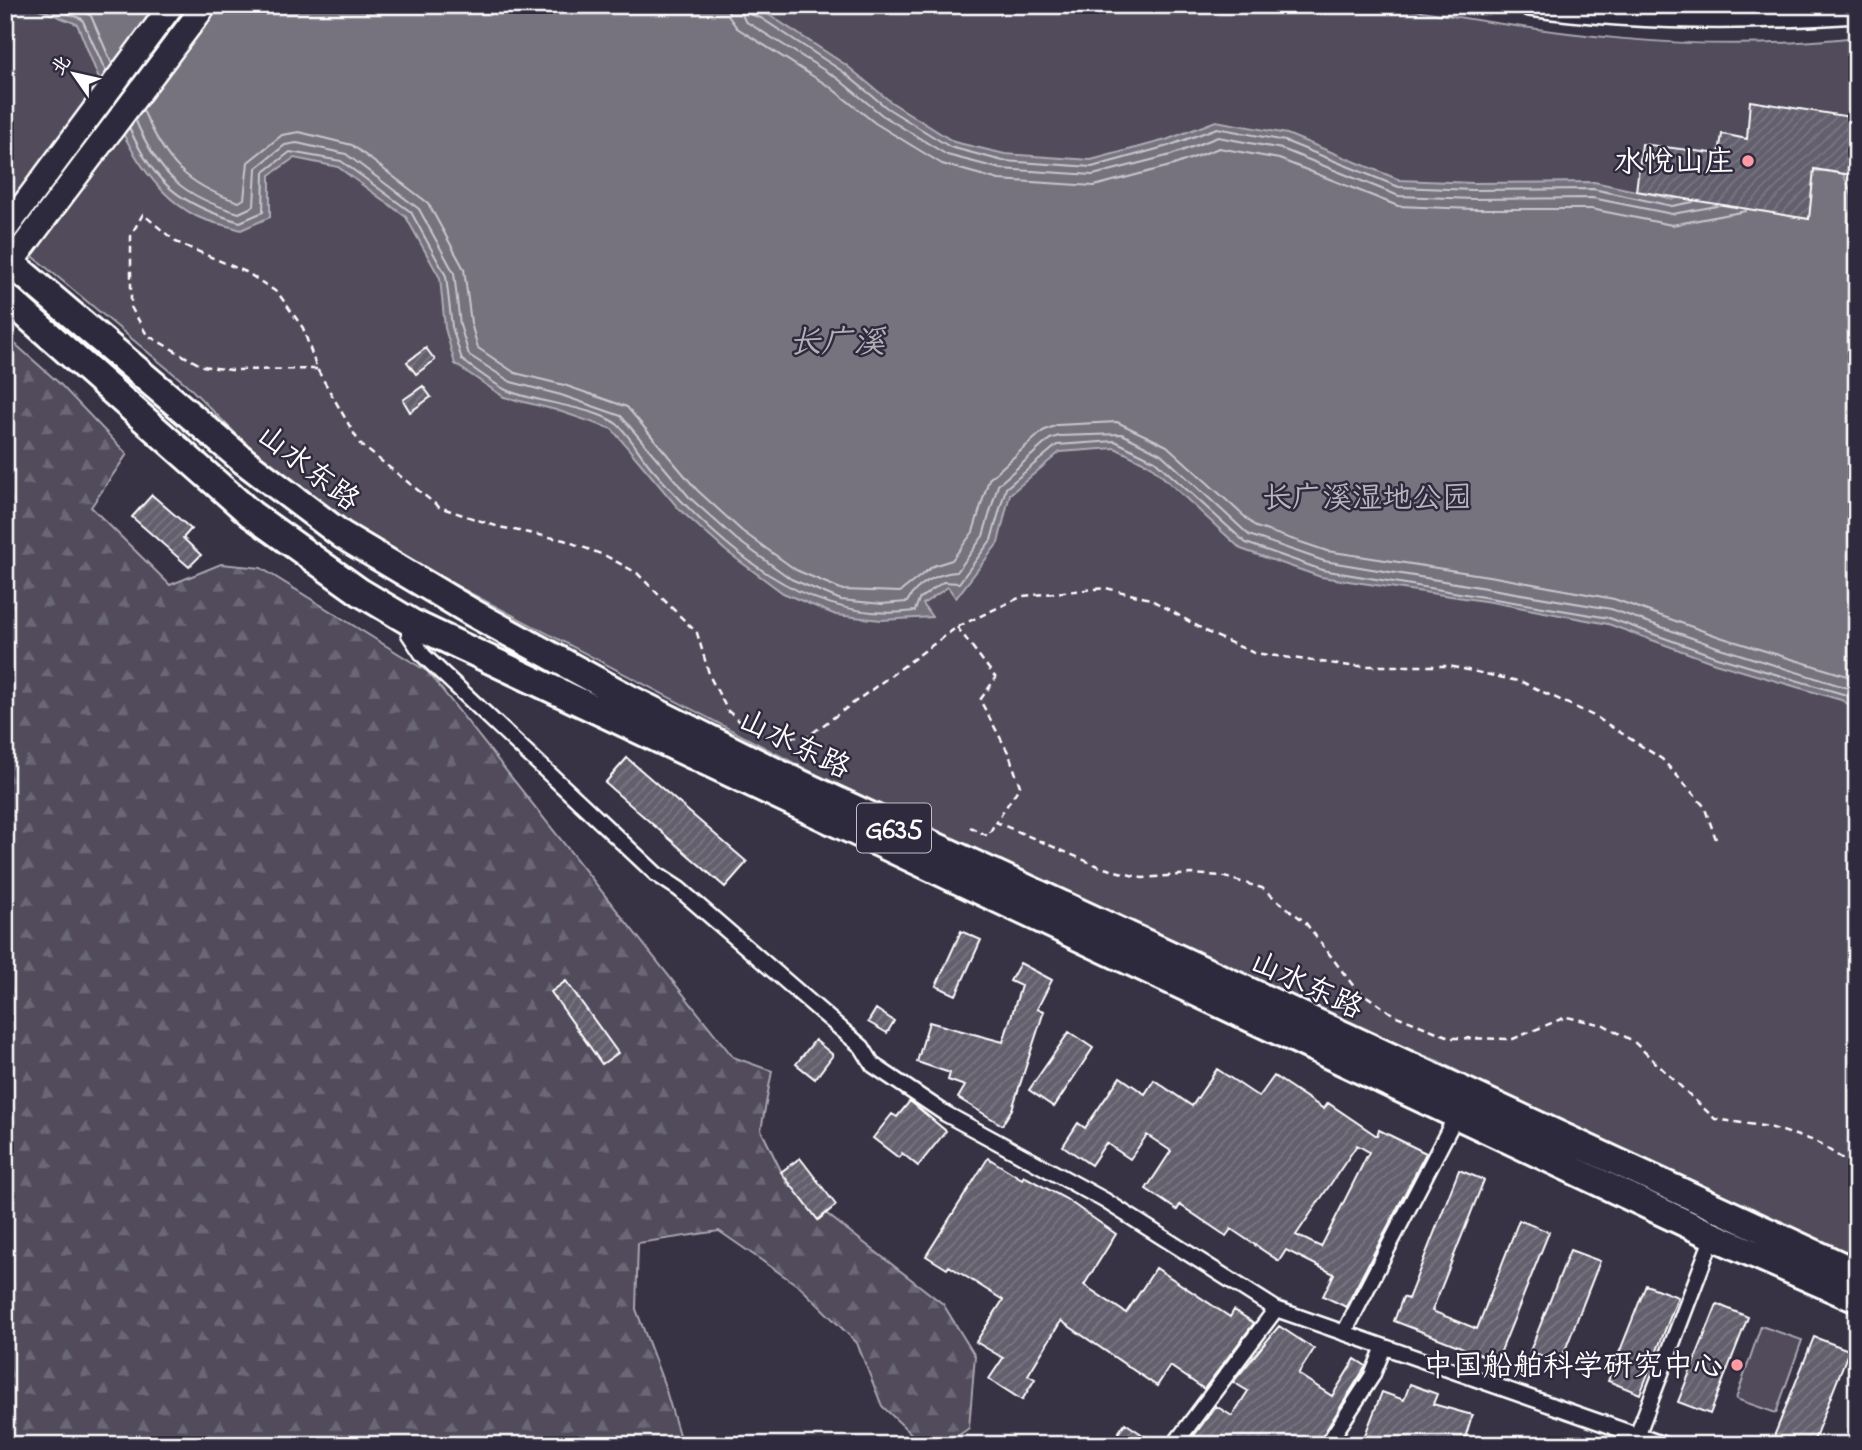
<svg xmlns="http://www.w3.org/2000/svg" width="1862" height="1450" font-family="'Indie Flower','LXGW WenKai TC',sans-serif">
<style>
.green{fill:#514c5c;stroke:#a8a6ae;stroke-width:2}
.forest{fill:url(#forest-firs);stroke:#a8a6ae;stroke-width:2}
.water{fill:#76737f;stroke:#adabb2;stroke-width:2}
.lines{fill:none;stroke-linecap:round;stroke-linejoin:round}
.shore{stroke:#c8c7cc;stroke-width:2}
.building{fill:url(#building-hatch);stroke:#fff;stroke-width:2;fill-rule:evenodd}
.street-casing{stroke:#fff;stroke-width:19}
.secondary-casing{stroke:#fff;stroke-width:26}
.primary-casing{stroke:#fff;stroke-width:28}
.highway-casing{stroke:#fff;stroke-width:32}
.path{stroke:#fff;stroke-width:2.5;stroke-dasharray:7 5;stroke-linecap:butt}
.street{stroke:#2f2a3d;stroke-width:14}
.secondary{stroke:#2f2a3d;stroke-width:21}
.primary{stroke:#2f2a3d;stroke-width:23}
.highway{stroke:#2f2a3d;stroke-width:26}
.poi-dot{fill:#ff9aa2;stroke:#2f2a3d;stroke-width:2.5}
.labels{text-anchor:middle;stroke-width:5;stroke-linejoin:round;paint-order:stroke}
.shield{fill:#2f2a3d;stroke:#c1bfc5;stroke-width:2}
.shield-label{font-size:28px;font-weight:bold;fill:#fff}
.poi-label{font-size:30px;fill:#fff;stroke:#2f2a3d;text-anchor:end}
.street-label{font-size:30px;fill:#fff;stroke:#2f2a3d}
.park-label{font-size:30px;fill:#b9b7be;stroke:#2f2a3d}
.water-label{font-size:32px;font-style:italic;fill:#b4b2b9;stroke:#2f2a3d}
</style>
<defs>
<pattern id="forest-firs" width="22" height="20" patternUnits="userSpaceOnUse" patternTransform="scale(1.75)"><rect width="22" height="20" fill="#514c5c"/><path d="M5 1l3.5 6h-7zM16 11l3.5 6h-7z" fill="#6b6774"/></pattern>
<pattern id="building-hatch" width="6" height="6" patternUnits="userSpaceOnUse" patternTransform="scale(1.75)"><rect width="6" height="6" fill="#635f6d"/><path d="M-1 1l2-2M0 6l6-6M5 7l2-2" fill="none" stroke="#7a7783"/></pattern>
</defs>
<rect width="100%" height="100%" fill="#373345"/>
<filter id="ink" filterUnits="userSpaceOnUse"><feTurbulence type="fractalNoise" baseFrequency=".0143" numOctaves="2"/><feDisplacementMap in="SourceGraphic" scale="14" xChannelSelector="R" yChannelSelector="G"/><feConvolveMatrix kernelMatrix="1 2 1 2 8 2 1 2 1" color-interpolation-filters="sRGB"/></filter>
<g filter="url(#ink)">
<!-- green -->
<path class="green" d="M 5,5 L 1387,5 C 1548,33 1693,56 1857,37 L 1857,1260 L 1485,1086 L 1438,1061 L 1340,1022 L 874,805 L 396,554 L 310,497 L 244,442 L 186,384 L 5,233 Z
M 1761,1326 L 1802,1340 L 1776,1413 L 1736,1399 Z"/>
<!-- forest -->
<path class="forest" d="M 5,335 L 59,383 L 127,454 L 91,507 L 170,585 L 221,564 L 261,568 L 428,672 L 733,1057 L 772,1071 L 761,1130 L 787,1183 L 943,1304 L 975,1356 L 969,1428 L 945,1445 L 923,1445 L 882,1406 L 857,1343 L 800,1287 L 719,1231 L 638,1243 L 636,1309 L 664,1384 L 682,1445 L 5,1445 Z"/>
<!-- water -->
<path class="water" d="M 29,5 L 742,5 L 763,11 L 846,65 L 891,102 L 954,142 L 1005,154 L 1091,160 L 1166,140 L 1216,121 L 1287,134 L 1400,180 L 1473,183 L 1594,182 L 1673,199 L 1810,171 L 1842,171 L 1857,207 L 1857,709 L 1841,700 L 1715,663 L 1608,624 L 1491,602 L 1321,577 L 1241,549 L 1151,466 L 1115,448 L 1060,452 L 1010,494 L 998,543 L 956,598 L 948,587 L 923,604 L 932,617 L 881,620 L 836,615 L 783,593 L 726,551 L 679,509 L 612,429 L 556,410 L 504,397 L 455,364 L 445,328 L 440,278 L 406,217 L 338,167 L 294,158 L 270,175 L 270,217 L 241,230 C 227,225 209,223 196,216 C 129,181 105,89 77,24 Z"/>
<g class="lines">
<!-- shore -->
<path class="shore" d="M 48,5 L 82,19 L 106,72
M 73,5 L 91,16 L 112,64
M 727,5 L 729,17 L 737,28 L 830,87 L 875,123 L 942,164 L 999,180 L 1094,186 L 1174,165 L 1219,148 L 1279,159 L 1398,206 L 1473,209 L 1591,209 L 1672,225 L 1746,211
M 738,5 L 745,21 L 837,78 L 882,115 L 947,155 L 1001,169 L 1093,175 L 1171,155 L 1218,137 L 1282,149 L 1399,196 L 1473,199 L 1592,198 L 1672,214 L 1717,206
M 747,5 L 750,14 L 761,18 L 842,71 L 887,108 L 950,147 L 1003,161 L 1092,167 L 1168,146 L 1217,128 L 1285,141 L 1399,187 L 1473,190 L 1593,189 L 1672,206 L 1693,202
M 143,110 C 165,160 185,185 239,202 L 244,199 L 248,162 L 282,135 L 299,132 L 352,145 L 428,203 L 464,269 L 471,323 L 478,348 L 515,373 L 564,385 L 627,407 L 697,490 L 742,531 L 796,570 L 843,590 L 900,592 L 933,566 L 952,560 L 973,532 L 989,479 L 1043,431 L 1057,425 L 1117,422 L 1167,446 L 1256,527 L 1327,551 L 1495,577 L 1614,599 L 1723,638 L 1857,679
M 135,119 C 159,175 182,196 239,213 L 254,206 L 256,168 L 285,145 L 297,143 L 346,154 L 419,209 L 454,273 L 460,325 L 469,355 L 511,382 L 561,395 L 621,416 L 690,498 L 736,539 L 791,579 L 841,600 L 882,604 L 907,602 C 916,584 938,573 957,572 L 983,536 L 998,485 L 1050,439 L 1059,436 L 1122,434 L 1161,454 L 1249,535 L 1324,561 L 1611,609 L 1720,648 L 1857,691
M 129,127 C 154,185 182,205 240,222 L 263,212 L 264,172 L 290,152 L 341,161 L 411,212 L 446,276 L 452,327 L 462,360 C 476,370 491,382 506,390 C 531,402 598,407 618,425 C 632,438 641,457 654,471 C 720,546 808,626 915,611 L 919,599 L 943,582 L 959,583 L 991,540 L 1006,488 L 1057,445 L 1115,441 L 1155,461 L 1246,543 L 1322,570 L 1609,618 L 1717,657 L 1843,694 L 1857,701"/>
</g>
<!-- building -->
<path class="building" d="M 1750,101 L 1857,118 L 1857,176 L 1814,169 L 1809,219 L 1636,191 L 1642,144 L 1719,154 L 1722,134 L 1747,139 Z
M 426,348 L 435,360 L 416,374 L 407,362 Z
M 423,386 L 431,397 L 410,412 L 403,400 Z
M 152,495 L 191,529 L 183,538 L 201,555 L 189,567 L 132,517 Z
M 627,758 L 747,862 L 725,887 L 605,783 Z
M 961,931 L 981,940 L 956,995 L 936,986 Z
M 1020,963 L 1052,980 L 1037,1009 L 1044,1011 L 1012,1109 L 1002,1125 L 958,1098 L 965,1086 L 948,1080 L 950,1073 L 917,1062 L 929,1022 L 1003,1042 L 1021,986 L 1010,981 Z
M 566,981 L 618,1053 L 602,1064 L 551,992 Z
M 876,1009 L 894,1021 L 887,1033 L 868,1022 Z
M 1069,1032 L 1093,1048 L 1054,1107 L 1029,1090 Z
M 815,1040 L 833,1055 L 815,1079 L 796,1064 Z
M 1217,1069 L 1259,1097 L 1274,1076 L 1324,1109 L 1328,1103 L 1377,1136 L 1379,1130 L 1426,1153 L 1346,1307 L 1323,1296 L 1334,1274 L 1286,1250 L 1279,1261 L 1231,1229 L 1226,1236 L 1180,1205 L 1177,1210 L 1146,1189 L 1171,1151 L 1147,1135 L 1130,1159 L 1106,1143 L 1091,1165 L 1063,1146 L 1078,1123 L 1085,1128 L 1120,1077 L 1145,1094 L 1154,1080 L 1192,1106 ZM 1357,1145 L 1369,1152 L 1321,1247 L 1296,1235 Z
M 910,1101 L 946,1131 L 918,1166 L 902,1153 L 899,1158 L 873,1138 L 892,1114 L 897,1117 Z
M 800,1158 L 836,1205 L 818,1220 L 781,1172 Z
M 988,1158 L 1022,1179 L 1024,1176 L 1066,1199 L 1116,1234 L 1084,1285 L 1126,1313 L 1156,1268 L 1230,1317 L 1234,1310 L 1254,1323 L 1204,1389 L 1170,1366 L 1157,1386 L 1061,1321 L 1028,1375 L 1035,1379 L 1022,1400 L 989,1379 L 1003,1358 L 976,1342 L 1003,1300 L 949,1266 L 947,1269 L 926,1256 Z
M 1459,1170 L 1484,1180 L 1432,1311 L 1477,1329 L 1519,1220 L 1549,1232 L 1497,1361 L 1394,1321 L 1403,1297 L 1408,1299 Z
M 1570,1250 L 1600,1261 L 1560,1363 L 1530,1351 Z
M 1646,1285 L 1678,1297 L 1640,1394 L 1608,1381 Z
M 1717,1304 L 1748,1317 L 1710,1414 L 1678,1402 Z
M 1279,1326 L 1314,1349 L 1298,1374 L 1332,1396 L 1355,1359 L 1366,1366 L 1317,1445 L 1187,1445 L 1216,1406 L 1232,1416 L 1248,1391 L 1233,1382 Z
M 1814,1337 L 1849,1350 L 1812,1445 L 1788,1445 L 1773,1439 Z
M 1410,1384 L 1437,1394 L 1433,1404 L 1472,1415 L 1463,1445 L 1361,1445 L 1382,1392 L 1404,1400 Z
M 1125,1423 L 1158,1445 L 1110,1445 Z"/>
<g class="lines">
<!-- street casing -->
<g class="street-casing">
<path id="street" d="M 412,623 L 409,634 L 423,655 L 656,874 L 679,889 L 862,1047 L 873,1065 L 946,1114 L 1104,1200 L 1276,1309 L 1665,1445
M 1344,1333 L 1457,1114
M 1637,1436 L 1713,1236
M 1174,1445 L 1276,1309
M 1327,1445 L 1372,1376 L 1384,1347"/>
</g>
<!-- secondary casing -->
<g class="secondary-casing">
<path id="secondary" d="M 1530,5 C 1639,20 1746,20 1857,12"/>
</g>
<!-- primary casing -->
<g class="primary-casing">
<path id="primary" d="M 5,230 L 172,5
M 5,266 L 11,263 L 205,5"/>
</g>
<!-- highway casing -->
<g class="highway-casing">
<path id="highway" d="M 5,258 L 244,461 L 342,535 L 473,613 L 630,699 L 782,775 L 1857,1273
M 5,296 L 251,514 L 360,592 L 412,623 L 1713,1236 L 1857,1299"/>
</g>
<!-- path -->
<path class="path" d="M 317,369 L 231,370 L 202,366 L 147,335 L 131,307 L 131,235 L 143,214 L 176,242 L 246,272 L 278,293 L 303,328 L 317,369 L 360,444 L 439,507 L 499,527 L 564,540 L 606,556 L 637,573 L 697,633 L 710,677 L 728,711 L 752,732 L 777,737 L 807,737 L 957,627 L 1023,596 L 1106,588 L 1150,599 L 1211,634 L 1254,653 L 1351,666 L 1449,666 L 1522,682 L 1596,717 L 1662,759 L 1704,806 L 1716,839
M 957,627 L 996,678 L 980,700 L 1009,754 L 1020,786 L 996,822 L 1100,867 L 1142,878 L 1191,874 L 1221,876 L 1262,888 L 1305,922 L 1355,988 L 1394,1015 L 1452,1038 L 1513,1039 L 1566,1017 L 1604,1025 L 1633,1041 L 1715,1119 L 1769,1127 L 1815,1141 L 1857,1168
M 970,827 L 988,836 L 995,823"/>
<!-- street -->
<use href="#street" class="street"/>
<!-- secondary -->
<use href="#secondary" class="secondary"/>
<!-- primary -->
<use href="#primary" class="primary"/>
<!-- highway -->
<use href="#highway" class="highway"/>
</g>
</g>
<!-- markers -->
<g class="poi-dot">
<circle cx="1748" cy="161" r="7"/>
<circle cx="1737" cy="1365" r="7"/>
</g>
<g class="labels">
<!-- shield labels -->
<rect class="shield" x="857" y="803.5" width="74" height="49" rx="5"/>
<g class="shield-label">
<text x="894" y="838">G635</text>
</g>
<!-- poi labels -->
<g class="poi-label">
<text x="1734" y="171">水悦山庄</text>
<text x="1723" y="1375">中国船舶科学研究中心</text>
</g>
<!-- street labels -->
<g class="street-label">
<text transform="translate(309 467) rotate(38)" y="10">山水东路</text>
<text transform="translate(795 743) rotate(26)" y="10">山水东路</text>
<text transform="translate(1307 984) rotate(25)" y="10">山水东路</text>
</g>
<!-- park labels -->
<g class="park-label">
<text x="1367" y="507">长广溪湿地公园</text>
</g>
<!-- water labels -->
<g class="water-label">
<text x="837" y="352">长广溪</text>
</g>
</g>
<!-- margin -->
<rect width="1862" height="1450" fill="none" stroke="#2f2a3d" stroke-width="28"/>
<rect x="14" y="14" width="1834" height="1422" fill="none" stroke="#fff" stroke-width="2.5" filter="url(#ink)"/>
<!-- north arrow -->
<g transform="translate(74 74) rotate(304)" stroke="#2f2a3d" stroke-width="5" paint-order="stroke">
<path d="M0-5L12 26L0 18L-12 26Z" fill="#ffffff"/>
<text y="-10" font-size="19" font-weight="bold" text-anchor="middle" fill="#ffffff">北</text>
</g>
</svg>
